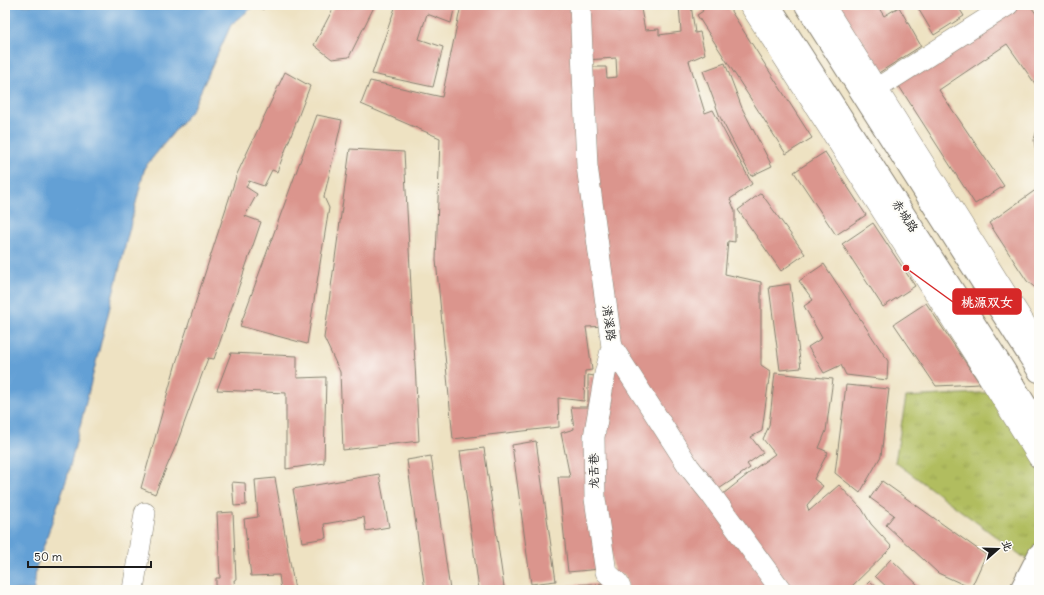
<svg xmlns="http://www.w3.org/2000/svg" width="1044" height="595" font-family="Delius,'LXGW WenKai TC',sans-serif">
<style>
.grass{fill:url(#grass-tufts);stroke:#666c3d}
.water{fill:#63a0d5;stroke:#405e78}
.building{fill:#db958d}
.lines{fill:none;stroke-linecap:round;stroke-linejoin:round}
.minor-casing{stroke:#857f6f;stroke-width:22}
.major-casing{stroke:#857f6f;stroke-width:24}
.path{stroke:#857f6f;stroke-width:2.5;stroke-dasharray:1 3;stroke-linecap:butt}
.minor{stroke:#fff;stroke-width:21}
.major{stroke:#fff;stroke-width:22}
.labels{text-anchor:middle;stroke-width:4;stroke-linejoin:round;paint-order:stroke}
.street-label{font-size:12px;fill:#1c1c1c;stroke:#fdfcf7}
.leader{fill:none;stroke:#d62828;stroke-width:1.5}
.callout-dot{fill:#d62828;stroke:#fdfcf7;stroke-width:1.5}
.callout{fill:#d62828;stroke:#d62828;stroke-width:1.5}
.callout-label{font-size:13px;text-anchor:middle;font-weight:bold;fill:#fff}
</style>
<defs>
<pattern id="grass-tufts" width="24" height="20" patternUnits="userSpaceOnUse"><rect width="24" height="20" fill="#b1bd5e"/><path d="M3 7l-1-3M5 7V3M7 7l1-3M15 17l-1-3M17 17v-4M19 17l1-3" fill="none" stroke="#98a251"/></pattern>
</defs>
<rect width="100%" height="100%" fill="#fdfcf7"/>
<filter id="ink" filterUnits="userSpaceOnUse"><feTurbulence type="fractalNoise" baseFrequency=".025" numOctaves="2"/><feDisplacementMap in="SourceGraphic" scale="8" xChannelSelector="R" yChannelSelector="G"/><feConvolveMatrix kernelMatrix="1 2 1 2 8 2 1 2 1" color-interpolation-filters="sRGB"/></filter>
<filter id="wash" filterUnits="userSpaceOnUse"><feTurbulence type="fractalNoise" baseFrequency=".012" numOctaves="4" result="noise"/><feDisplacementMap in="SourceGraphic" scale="16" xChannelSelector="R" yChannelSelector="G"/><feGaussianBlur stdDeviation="0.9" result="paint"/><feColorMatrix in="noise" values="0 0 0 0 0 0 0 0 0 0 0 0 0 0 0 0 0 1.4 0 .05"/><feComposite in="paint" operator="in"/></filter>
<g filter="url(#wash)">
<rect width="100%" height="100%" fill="#eee2c2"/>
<!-- grass -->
<path class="grass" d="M 998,392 L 1039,458 L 1039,555 L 1034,565 L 895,462 L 906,397 Z"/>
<!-- water -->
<path class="water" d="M 5,5 L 255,5 L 231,25 L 192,110 L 145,167 L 67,478 L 36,568 L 34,590 L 5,590 Z"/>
<g id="blocks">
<!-- building -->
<path class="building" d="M 335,5 L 375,5 L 349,57 L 332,59 L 314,45 Z
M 396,5 L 455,5 L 451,23 L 427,14 L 419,39 L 443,47 L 433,87 L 372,74 Z
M 461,5 L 576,5 L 608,326 L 586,327 L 592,370 L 585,371 L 584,401 L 558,398 L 559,427 L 453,439 L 436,260 L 440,138 L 361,104 L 370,81 L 442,97 Z
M 679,5 L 691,5 L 695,33 L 700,32 L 705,54 L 689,61 L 705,113 L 713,110 L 752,184 L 730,199 L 735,211 L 735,242 L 728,241 L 725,274 L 761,282 L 761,365 L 770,371 L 762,431 L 751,437 L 763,453 L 747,464 L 750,468 L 713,493 L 616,350 L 585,67 L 606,67 L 607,78 L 617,77 L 616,58 L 585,60 L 584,7 L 618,8 L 618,11 L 641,9 L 645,30 L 659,29 L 659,35 L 681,32 Z
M 699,5 L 727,5 L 812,138 L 786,154 L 697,15 L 703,11 Z
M 834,5 L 877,5 L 884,16 L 899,7 L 921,46 L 877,74 Z
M 916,5 L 957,5 L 964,16 L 934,35 Z
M 1018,5 L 1030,5 L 1039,18 L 1039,83 L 1036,85 L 1007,44 L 939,90 L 1004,186 L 975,204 L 897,83 Z
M 725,63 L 742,108 L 772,166 L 751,176 L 720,117 L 703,71 Z
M 285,72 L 310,86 L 277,172 L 272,170 L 264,186 L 249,181 L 246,187 L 257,194 L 245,216 L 261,222 L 214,359 L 208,358 L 177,443 L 155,494 L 141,488 L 176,363 L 237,174 Z
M 317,115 L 342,120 L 324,197 L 329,208 L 307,344 L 240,326 Z
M 1039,123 L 1039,164 L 1038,164 L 1034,140 Z
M 350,149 L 404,152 L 419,441 L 343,450 L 340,372 L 324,338 Z
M 825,152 L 866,215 L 836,235 L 794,172 Z
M 1037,189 L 1039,192 L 1039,291 L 1027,281 L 989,223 Z
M 761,193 L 805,254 L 781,271 L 738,210 Z
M 873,223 L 915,286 L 883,307 L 842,244 Z
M 824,264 L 888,361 L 887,380 L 846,375 L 841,365 L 824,373 L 808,347 L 822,338 L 804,306 L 813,300 L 799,281 Z
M 790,284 L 801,368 L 780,370 L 769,287 Z
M 926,303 L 980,384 L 936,386 L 894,324 Z
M 231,353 L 297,356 L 297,378 L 326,377 L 324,463 L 286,469 L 286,393 L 217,390 Z
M 621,364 L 773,590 L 628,590 L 625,575 L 614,574 L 596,451 L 610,370 Z
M 775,373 L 833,379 L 826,431 L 819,448 L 828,452 L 814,479 L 823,486 L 807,505 L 809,511 L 839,485 L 862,509 L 871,524 L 892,547 L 848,590 L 785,590 L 718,498 L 757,467 L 775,454 L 763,439 L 769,426 Z
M 588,375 L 601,377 L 600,569 L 568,572 L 558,477 L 570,477 L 561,433 L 574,429 L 571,407 L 588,407 Z
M 846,385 L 889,389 L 881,456 L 860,493 L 835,473 Z
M 536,441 L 556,581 L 531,584 L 512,445 Z
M 484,448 L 504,587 L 479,590 L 460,451 Z
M 431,456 L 450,590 L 425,590 L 407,460 Z
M 379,474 L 389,527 L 366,531 L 364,517 L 324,524 L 326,538 L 302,542 L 293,489 Z
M 275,478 L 295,590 L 281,590 L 279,575 L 251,576 L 244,519 L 258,517 L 255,480 Z
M 882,481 L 986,555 L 971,588 L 938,573 L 886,525 L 894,515 L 870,498 Z
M 232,482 L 245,483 L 246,505 L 234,506 Z
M 233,512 L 236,580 L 234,580 L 235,590 L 216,590 L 216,578 L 220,578 L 217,513 Z
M 891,559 L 923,590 L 890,590 L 875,576 Z
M 870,581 L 880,590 L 861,590 Z
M 611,583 L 614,590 L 570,590 L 569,585 Z"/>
</g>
</g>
<g filter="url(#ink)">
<use href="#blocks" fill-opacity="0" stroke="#857f6f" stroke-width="1"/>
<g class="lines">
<!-- minor casing -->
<g class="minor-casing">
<path id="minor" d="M 580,5 L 587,166 L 612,347 L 689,467 L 710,493 L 781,590
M 750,5 L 990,379 L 1039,458
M 824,5 L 1039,346
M 865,96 L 1008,5
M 612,347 L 605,374 L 594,437 L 595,499 L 606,572 L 618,583 L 621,590
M 133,590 L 145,513"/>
</g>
<!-- major casing -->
<g class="major-casing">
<path id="major" d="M 769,5 L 1004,370 L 1039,427
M 806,5 L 1039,371
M 1021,590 L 1039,555"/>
</g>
<!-- path -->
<path class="path" d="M 261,5 L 264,11"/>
<!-- minor -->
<use href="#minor" class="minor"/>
<!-- major -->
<use href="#major" class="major"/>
</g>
</g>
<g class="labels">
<!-- street labels -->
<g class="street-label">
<text transform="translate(905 216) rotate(57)" y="4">赤城路</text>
<text transform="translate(609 323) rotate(82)" y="4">清溪路</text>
<text transform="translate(594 471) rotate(-91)" y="4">龙舌巷</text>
</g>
</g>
<!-- callouts -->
<path class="leader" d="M906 268L953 302"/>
<circle class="callout-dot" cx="906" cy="268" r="4"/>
<rect class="callout" x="953" y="289" width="68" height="25" rx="4"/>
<g class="callout-label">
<text x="987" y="307">桃源双女</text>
</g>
<!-- margin -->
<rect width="1044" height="595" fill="none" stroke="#fdfcf7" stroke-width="20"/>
<!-- north arrow -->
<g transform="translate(998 549) rotate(70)" stroke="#fdfcf7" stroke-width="3" paint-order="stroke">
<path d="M0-3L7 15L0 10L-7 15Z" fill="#1c1c1c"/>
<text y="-6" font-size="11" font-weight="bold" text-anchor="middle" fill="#1c1c1c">北</text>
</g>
<!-- scale -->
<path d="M28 561v6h123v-6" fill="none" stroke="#1c1c1c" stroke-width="2"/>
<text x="34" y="561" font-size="12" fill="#1c1c1c" stroke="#fdfcf7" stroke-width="3" paint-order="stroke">50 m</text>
</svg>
